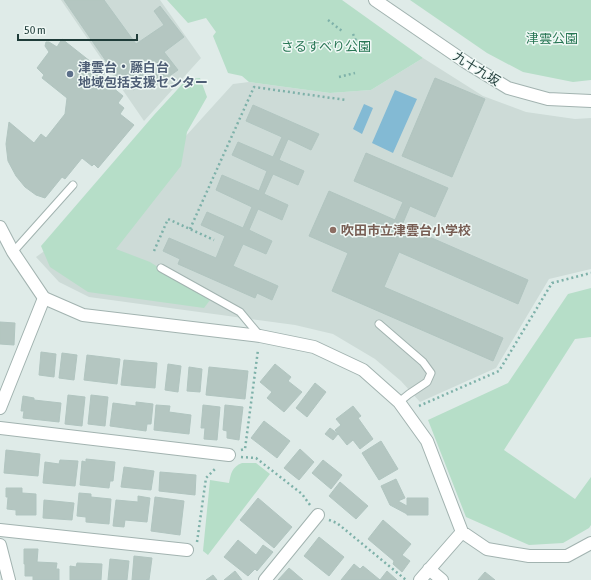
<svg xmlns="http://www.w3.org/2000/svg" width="591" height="580" font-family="'Asap Condensed','Noto Sans JP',sans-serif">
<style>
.built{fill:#cddbd7}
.green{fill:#b6dec8}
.water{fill:#83bad4}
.building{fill:#b4c6c1;stroke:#b1c5c0}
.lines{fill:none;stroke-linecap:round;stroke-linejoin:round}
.service-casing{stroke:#a2b3b0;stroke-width:9}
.minor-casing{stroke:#a2b3b0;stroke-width:14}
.tertiary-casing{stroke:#a2b3b0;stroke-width:14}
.path{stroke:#7eb1a9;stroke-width:2.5;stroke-dasharray:2 3;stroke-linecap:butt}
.service{stroke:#fff;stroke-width:7}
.minor{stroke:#fff;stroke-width:12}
.tertiary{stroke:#fff;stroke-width:12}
.service-dot{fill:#5c6f8a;stroke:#eff8f5;stroke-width:1.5}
.education-dot{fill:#8d6e63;stroke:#eff8f5;stroke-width:1.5}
.labels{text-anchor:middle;stroke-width:3;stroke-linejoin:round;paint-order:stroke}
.park-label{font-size:13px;fill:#277553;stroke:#eff8f5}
.service-label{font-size:13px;font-weight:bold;fill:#4e5e75;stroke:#eff8f5;text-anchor:start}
.street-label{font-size:13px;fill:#1f3c39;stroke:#eff8f5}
.education-label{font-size:13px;font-weight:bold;fill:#785e54;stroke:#eff8f5;text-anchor:start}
</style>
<rect width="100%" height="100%" fill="#dfebe8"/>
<!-- built -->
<path class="built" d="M 61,0 L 160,0 L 201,58 L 144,121 Z
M 423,58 L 483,96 L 526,112 L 575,119 L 591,118 L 591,269 L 549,279 L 496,368 L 420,402 L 401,381 L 375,359 L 333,334 L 295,325 L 89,297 L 59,282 L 36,257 L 81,225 L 107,223 L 233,84 L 249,82 L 330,93 L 371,90 Z"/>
<!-- green -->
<path class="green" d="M 167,0 L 342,0 L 423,58 L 371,90 L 330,93 L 249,82 L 242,76 L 228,73 L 213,36 L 216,32 L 206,18 L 188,23 Z
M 410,0 L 591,0 L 591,80 L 573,82 L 523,72 L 487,53 Z
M 200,78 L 207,97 L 187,132 L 181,166 L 116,249 L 150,262 L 210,300 L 204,308 L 88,292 L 50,267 L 41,246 L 154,115 L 187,79 Z
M 591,288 L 591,337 L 575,339 L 504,450 L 575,499 L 591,477 L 591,525 L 589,528 L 563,543 L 529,545 L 466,517 L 428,420 L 508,383 L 568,294 Z
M 242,463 L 256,463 L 270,474 L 208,555 L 203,551 L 210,480 L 229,483 C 231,473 232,467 242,463 Z"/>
<!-- water -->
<path class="water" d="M 395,90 L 417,99 L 393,153 L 372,143 Z
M 364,104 L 373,108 L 362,134 L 353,129 Z"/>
<!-- building -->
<path class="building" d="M 64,0 L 104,0 L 136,44 L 164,25 L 154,11 L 160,6 L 184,37 L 164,52 L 178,70 L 158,84 L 152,77 L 133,90 L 123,77 L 119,80 Z
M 62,39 L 105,73 L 101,78 L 123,96 L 118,103 L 124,108 L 120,114 L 134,125 L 98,168 L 94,164 L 92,166 L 82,158 L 65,179 L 62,177 L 45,198 L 36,195 L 25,187 L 16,176 L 8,161 L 6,144 L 9,122 L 34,143 L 41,134 L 46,138 L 65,114 L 67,98 L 42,78 L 44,75 L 37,68 L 49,52 L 45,46 L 46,42 L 49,42 L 57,47 Z
M 435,78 L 485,99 L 452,177 L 402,156 Z
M 253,105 L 319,134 L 311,150 L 288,139 L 279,160 L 304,171 L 298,185 L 273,174 L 264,194 L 288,205 L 282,220 L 258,209 L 249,230 L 272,241 L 266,254 L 243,244 L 233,266 L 278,286 L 272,300 L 257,293 L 255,298 L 178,264 L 180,259 L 163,251 L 169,238 L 216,258 L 225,236 L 201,225 L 207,212 L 243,228 L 252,207 L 216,190 L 222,175 L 259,191 L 267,171 L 232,155 L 238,142 L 273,157 L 282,137 L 246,121 Z
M 366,153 L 448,188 L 435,217 L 410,206 L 402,225 L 528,280 L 518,304 L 399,252 L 384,287 L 503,338 L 493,361 L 332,291 L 348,253 L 309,236 L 329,191 L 395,220 L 403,202 L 354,181 Z
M 0,322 L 15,323 L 14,345 L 0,344 Z
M 41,352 L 56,354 L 54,377 L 39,375 Z
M 62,353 L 77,355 L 74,380 L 59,378 Z
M 87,355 L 120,359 L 117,384 L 84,380 Z
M 124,360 L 157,363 L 155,388 L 121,385 Z
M 168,364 L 181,366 L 178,392 L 165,390 Z
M 275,364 L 291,377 L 288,381 L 302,392 L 284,412 L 267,398 L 272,392 L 260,382 Z
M 189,367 L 202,369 L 200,392 L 187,391 Z
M 209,367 L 248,371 L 245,399 L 206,395 Z
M 315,383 L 326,392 L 307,417 L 296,408 Z
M 68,395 L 85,397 L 82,426 L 65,424 Z
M 91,395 L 108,397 L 105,426 L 88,424 Z
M 23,396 L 34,398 L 34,400 L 61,403 L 59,422 L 23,418 L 24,411 L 21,411 Z
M 136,402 L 153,404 L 151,424 L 147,424 L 146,431 L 110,426 L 113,403 L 136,406 Z
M 156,405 L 170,406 L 169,412 L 191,415 L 189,434 L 154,430 Z
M 203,405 L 220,407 L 217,440 L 204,439 L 205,428 L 201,428 Z
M 225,405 L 243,407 L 239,440 L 227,438 L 227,431 L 223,430 Z
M 353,406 L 361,416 L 358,418 L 373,439 L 360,449 L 353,440 L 347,445 L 335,430 L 341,425 L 336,419 Z
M 264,421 L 290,441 L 277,458 L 251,438 Z
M 330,428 L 338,434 L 333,440 L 325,434 Z
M 381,441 L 398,469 L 379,480 L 362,453 Z
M 300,449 L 314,462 L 299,480 L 284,468 Z
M 6,450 L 40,454 L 38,476 L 4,473 Z
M 86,459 L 115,462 L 113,481 L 110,481 L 109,488 L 80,485 L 82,461 L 86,462 Z
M 60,460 L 78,461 L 75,486 L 43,483 L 45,462 L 59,464 Z
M 323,460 L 342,475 L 331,489 L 312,473 Z
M 124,467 L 154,471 L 151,490 L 121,487 Z
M 160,472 L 196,475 L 195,495 L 159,491 Z
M 396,479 L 405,498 L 398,501 L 407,506 L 407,498 L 428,498 L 428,515 L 407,515 L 407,514 L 390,505 L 381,486 Z
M 340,482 L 368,506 L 356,519 L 329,496 Z
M 6,488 L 22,488 L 22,493 L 36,494 L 36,515 L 16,515 L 16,510 L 7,509 L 8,497 L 6,497 Z
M 79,493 L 91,494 L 91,497 L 111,499 L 109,524 L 86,522 L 86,517 L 77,516 Z
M 138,496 L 150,498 L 147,522 L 125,520 L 124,527 L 113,526 L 116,500 L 138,502 Z
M 155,497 L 184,501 L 180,535 L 151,531 Z
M 258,498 L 292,527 L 274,548 L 240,520 Z
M 44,500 L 74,503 L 72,520 L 43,518 Z
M 383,520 L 411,544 L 402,555 L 410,561 L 402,572 L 393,564 L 394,561 L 368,539 Z
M 319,537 L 344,557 L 329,576 L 304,556 Z
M 238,540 L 256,555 L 263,545 L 273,552 L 257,571 L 255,569 L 248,576 L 224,557 Z
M 24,549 L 38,549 L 37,562 L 57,563 L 56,569 L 59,569 L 59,580 L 33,580 L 33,576 L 25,576 L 25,564 L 24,564 Z
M 134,556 L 152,558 L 149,580 L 132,580 Z
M 110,559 L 129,561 L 127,580 L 108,580 Z
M 77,563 L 102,564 L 101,580 L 70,580 L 70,566 L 76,567 Z
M 354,564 L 360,569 L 363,566 L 380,580 L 387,571 L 397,580 L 341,580 Z
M 289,568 L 303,580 L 278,580 Z
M 235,571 L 242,580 L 224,580 Z
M 485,572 L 495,580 L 478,580 Z
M 213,575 L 217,580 L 206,580 Z"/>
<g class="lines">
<!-- service casing -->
<g class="service-casing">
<path id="service" d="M 13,252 L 73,185
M 161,268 L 240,312 L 260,336
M 379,324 L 423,362 L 431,373 L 427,382 L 409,394 L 399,402"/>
</g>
<!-- minor casing -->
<g class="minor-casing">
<path id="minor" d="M 0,408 L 44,298
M 0,428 L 229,455
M 0,530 L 187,550
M 0,545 L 9,580
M 429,569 L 442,580
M 265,580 L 318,515
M 420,580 L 462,532"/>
</g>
<!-- tertiary casing -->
<g class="tertiary-casing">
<path id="tertiary" d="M 375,0 L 467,63 L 508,88 L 548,99 L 591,101
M 0,227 L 13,252 L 44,298 L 83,315 L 260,336 L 314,347 L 363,370 L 399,402 L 427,441 L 462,532 L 487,549 L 529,556 L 567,556 L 591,543"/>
</g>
<!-- path -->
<path class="path" d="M 328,20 L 342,31
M 353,34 L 360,50
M 339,77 L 355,73
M 190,229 L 254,87 L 346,100
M 154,251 L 168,219 L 214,240
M 419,406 L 499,371 L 552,283 L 591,273
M 241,450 L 245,449 L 258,350
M 241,457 L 256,458 L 302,494 L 310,505
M 329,520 L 337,523 L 406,580
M 197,542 L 206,478 L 216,468"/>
<!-- service -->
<use href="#service" class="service"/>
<!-- minor -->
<use href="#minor" class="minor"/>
<!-- tertiary -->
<use href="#tertiary" class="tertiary"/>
</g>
<!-- markers -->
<circle class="service-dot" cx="70" cy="74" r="4"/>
<circle class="education-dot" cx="333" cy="230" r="4"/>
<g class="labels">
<!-- park labels -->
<g class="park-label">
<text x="552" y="43">津雲公園</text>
<text x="326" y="51">さるすべり公園</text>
</g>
<!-- service labels -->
<g class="service-label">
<text x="78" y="72">津雲台・藤白台<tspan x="78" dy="15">地域包括支援センター</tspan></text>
</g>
<!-- street labels -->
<g class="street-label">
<text transform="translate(477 68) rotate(32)" y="5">九十九坂</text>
</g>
<!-- education labels -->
<g class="education-label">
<text x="341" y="235">吹田市立津雲台小学校</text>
</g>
</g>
<!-- scale -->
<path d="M18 34v6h119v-6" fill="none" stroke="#1f3c39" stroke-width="2"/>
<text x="24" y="34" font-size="12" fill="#1f3c39" stroke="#eff8f5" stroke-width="3" paint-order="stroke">50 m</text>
</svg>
